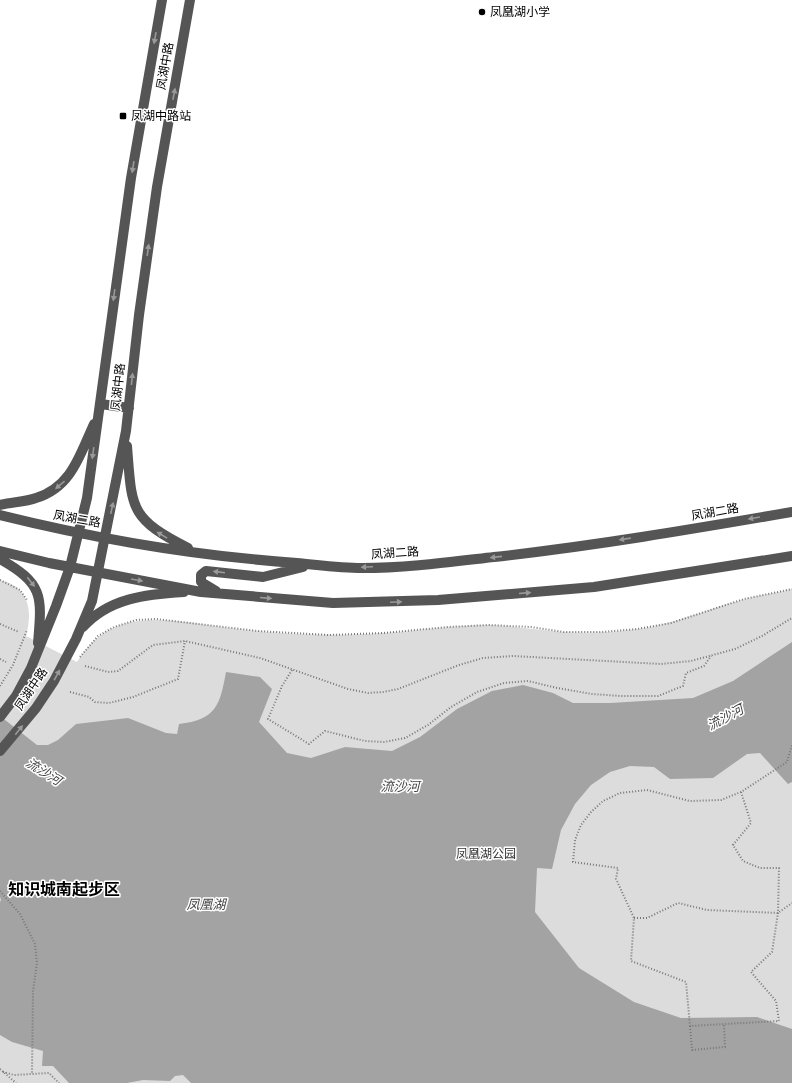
<svg xmlns="http://www.w3.org/2000/svg" width="792" height="1083" font-family="'Source Sans 3','Noto Sans SC',sans-serif">
<style>
.green{fill:#dcdcdc}
.water{fill:#a3a3a3}
.lines{fill:none;stroke-linecap:round;stroke-linejoin:round}
.path{stroke:#777;stroke-width:2;stroke-dasharray:1 2;stroke-linecap:butt}
.minor{stroke:#555;stroke-width:10}
.oneway{fill:#999}
.poi-dot{fill:#000;stroke:#fff;stroke-width:1.5}
.labels{text-anchor:middle;stroke-width:3;stroke-linejoin:round;paint-order:stroke}
.poi-label{font-size:12px;fill:#000;stroke:#fff;text-anchor:start}
.street-label{font-size:12px;fill:#000;stroke:#fff}
.park-label{font-size:12px;fill:#333;stroke:#fff}
.water-label{font-size:13px;font-style:italic;fill:#444;stroke:#fff}
.district-label{font-size:16px;font-weight:bold;fill:#000;stroke:#fff}
</style>
<rect width="100%" height="100%" fill="#fff"/>
<!-- green -->
<path class="green" d="M 0,580 C 29,587 33,610 26,636 L 77,662 C 104,618 140,617 187,622 C 210,625 233,629 256,631 C 298,635 341,636 383,633 C 418,631 454,625 490,625 C 515,626 539,630 564,632 C 587,634 614,632 638,629 C 675,624 709,608 745,599 C 760,595 776,593 792,589 L 792,1083 L 0,1083 Z"/>
<!-- water -->
<path class="water" d="M 792,642 L 792,782 L 788,784 L 760,753 L 747,754 L 713,778 L 670,779 L 654,767 L 630,766 L 610,772 L 591,785 L 575,804 L 561,830 L 552,869 L 537,868 L 535,912 L 579,968 L 634,1002 L 681,1018 L 757,1017 L 792,1029 L 792,1083 L 191,1083 L 183,1075 L 175,1076 L 170,1081 L 143,1080 L 127,1083 L 69,1083 L 53,1066 L 42,1066 L 43,1051 L 12,1042 L 0,1035 L 0,902 L 1,900 L 0,897 L 0,716 L 37,745 L 48,745 L 58,740 L 76,724 L 128,718 L 166,733 L 177,734 L 179,724 C 216,720 220,705 226,672 L 260,677 L 272,689 L 259,722 L 287,753 L 311,758 L 345,747 L 392,751 L 420,737 L 457,709 L 492,691 L 523,685 L 553,693 L 573,703 L 610,703 L 693,698 L 733,681 Z"/>
<g class="lines">
<!-- path -->
<path class="path" d="M 0,580 L 20,590 L 27,600
M 0,624 L 19,632
M 80,657 L 98,636 L 114,627 L 136,620 L 156,619 L 258,631 L 329,635 L 383,633 L 448,627 L 489,625 L 531,627 L 564,632 L 601,632 L 637,629 L 671,623 L 744,599 L 792,589
M 0,659 L 6,662
M 85,666 L 108,672 L 118,671 L 153,645 L 185,641 L 260,658 L 348,689 L 368,693 L 383,692 L 398,689 L 459,665 L 483,658 L 513,656 L 661,664 L 691,661 L 735,649 L 762,636 L 792,618
M 292,670 L 282,686 L 268,719 L 309,744 L 325,731 L 365,741 L 384,742 L 405,738 L 428,725 L 451,707 L 477,692 L 504,683 L 528,681 L 557,688 L 592,694 L 621,696 L 658,696 L 683,686 L 686,673 L 704,666 L 711,656
M 0,686 L 13,665 L 27,630
M 70,692 L 89,697 L 95,702 L 109,703 L 133,697 L 178,679 L 185,641
M 741,792 L 751,823 L 733,845 L 743,861 L 760,868 L 779,868 L 778,913 L 772,952 L 751,972 L 776,1001 L 779,1021 L 690,1026 L 686,982 L 631,961 L 634,918 L 616,879 L 618,868 L 573,862 L 575,840 L 581,825 L 591,812 L 603,801 L 620,793 L 647,790 L 690,801 L 721,800 L 741,792 L 787,762 L 792,745
M 0,891 L 20,914 L 35,944 L 37,963 L 33,991 L 32,1073
M 634,918 L 647,918 L 678,903 L 707,910 L 778,913 L 792,903
M 690,1026 L 692,1050 L 725,1047 L 724,1024
M 0,1069 L 16,1083
M 3,1072 L 14,1075 L 49,1073 L 59,1083"/>
<!-- minor -->
<path class="minor" d="M 101,404 L 129,408
M 127,446 C 132,509 129,518 188,548
M 0,505 C 12,502 25,502 36,498 C 72,487 80,454 94,424
M 0,515 C 97,539 197,556 297,563 C 319,565 340,568 362,568 C 405,568 450,562 494,557 C 594,546 693,529 792,512
M 0,551 L 49,563 L 201,592 L 333,603 L 438,600 L 594,587 L 792,556
M 0,559 C 44,584 42,596 38,643
M 216,591 L 201,582 L 201,575 L 206,571 L 263,577 L 303,567
M 83,627 C 109,598 147,594 184,592
M 0,717 L 16,696 L 31,668 L 56,606 L 70,567 L 87,498 L 131,178 L 162,0
M 0,751 L 36,708 L 54,681 L 76,639 L 92,601 L 126,431 L 139,315 L 157,187 L 190,0"/>
</g>
<!-- one-way arrows -->
<defs><path id="oneway-solid" d="M-6-.8H1V-3.2L6.5 0L1 3.2V.8H-6Z"/></defs>
<g class="oneway">
<use href="#oneway-solid" transform="translate(155 38) rotate(100)"/>
<use href="#oneway-solid" transform="translate(174 94) rotate(-79)"/>
<use href="#oneway-solid" transform="translate(133 167) rotate(99)"/>
<use href="#oneway-solid" transform="translate(148 250) rotate(-82)"/>
<use href="#oneway-solid" transform="translate(114 295) rotate(98)"/>
<use href="#oneway-solid" transform="translate(132 379) rotate(-84)"/>
<use href="#oneway-solid" transform="translate(93 453) rotate(98)"/>
<use href="#oneway-solid" transform="translate(60 485) rotate(140)"/>
<use href="#oneway-solid" transform="translate(112 508) rotate(-78)"/>
<use href="#oneway-solid" transform="translate(754 518) rotate(170)"/>
<use href="#oneway-solid" transform="translate(162 535) rotate(-149)"/>
<use href="#oneway-solid" transform="translate(625 539) rotate(172)"/>
<use href="#oneway-solid" transform="translate(496 557) rotate(174)"/>
<use href="#oneway-solid" transform="translate(367 567) rotate(177)"/>
<use href="#oneway-solid" transform="translate(219 572) rotate(-173)"/>
<use href="#oneway-solid" transform="translate(137 580) rotate(10)"/>
<use href="#oneway-solid" transform="translate(31 582) rotate(52)"/>
<use href="#oneway-solid" transform="translate(525 593) rotate(-5)"/>
<use href="#oneway-solid" transform="translate(266 598) rotate(5)"/>
<use href="#oneway-solid" transform="translate(396 602) rotate(-2)"/>
<use href="#oneway-solid" transform="translate(57 675) rotate(-61)"/>
<use href="#oneway-solid" transform="translate(19 730) rotate(-52)"/>
</g>
<!-- markers -->
<g class="poi-dot">
<circle cx="482" cy="12" r="4"/>
<rect x="119" y="112" width="8" height="8" rx="2"/>
</g>
<g class="labels">
<!-- poi labels -->
<g class="poi-label">
<text x="490" y="16">凤凰湖小学</text>
<text x="131" y="120">凤湖中路站</text>
</g>
<!-- street labels -->
<g class="street-label">
<text transform="translate(165 66) rotate(-80)" y="4">凤湖中路</text>
<text transform="translate(118 387) rotate(-84)" y="4">凤湖中路</text>
<text transform="translate(715 512) rotate(-10)" y="4">凤湖二路</text>
<text transform="translate(77 519) rotate(10)" y="4">凤湖二路</text>
<text transform="translate(395 553) rotate(-4)" y="4">凤湖二路</text>
<text transform="translate(31 689) rotate(-56)" y="4">凤湖中路</text>
</g>
<!-- park labels -->
<g class="park-label">
<text x="486" y="858">凤凰湖公园</text>
</g>
<!-- water labels -->
<g class="water-label">
<text transform="translate(725 717) rotate(-28)" y="5">流沙河</text>
<text transform="translate(44 771) rotate(32)" y="5">流沙河</text>
<text x="400" y="791">流沙河</text>
<text x="206" y="909">凤凰湖</text>
</g>
<!-- district labels -->
<g class="district-label">
<text x="64" y="895">知识城南起步区</text>
</g>
</g>
</svg>
